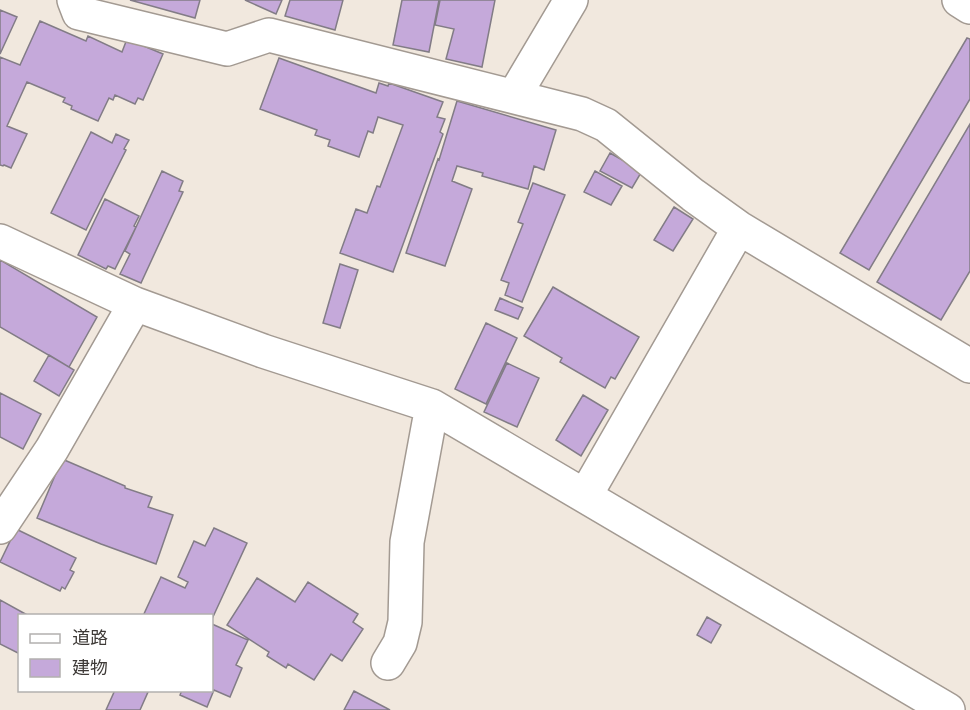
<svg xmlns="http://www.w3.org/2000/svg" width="970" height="710" font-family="'Fira Sans','Noto Sans JP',sans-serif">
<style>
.building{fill:#c5a9da;stroke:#827c86;stroke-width:1.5}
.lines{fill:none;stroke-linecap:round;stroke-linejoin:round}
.street-casing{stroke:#a39a92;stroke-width:36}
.street{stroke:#fff;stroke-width:33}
</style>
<rect width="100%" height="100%" fill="#f1e8de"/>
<!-- building -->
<path class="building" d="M 130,0 L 200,0 L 195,18 Z
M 245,0 L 282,0 L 276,14 Z
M 290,0 L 343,0 L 335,30 L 285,16 Z
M 402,0 L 439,0 L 429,52 L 393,45 Z
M 440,0 L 495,0 L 482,67 L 446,59 L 454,29 L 435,25 Z
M 0,10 L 17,17 L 0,54 Z
M 40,21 L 86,41 L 88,36 L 122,52 L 127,39 L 163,54 L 143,100 L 138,98 L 135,104 L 115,95 L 113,100 L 109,98 L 98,121 L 71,109 L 72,106 L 63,102 L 65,98 L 27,82 L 7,126 L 27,134 L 11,168 L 4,165 L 3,166 L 0,165 L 0,57 L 20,65 Z
M 967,38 L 970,39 L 970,99 L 869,270 L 840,253 Z
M 279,58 L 376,93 L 379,83 L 388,86 L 389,83 L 443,102 L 437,117 L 445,119 L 440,132 L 443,134 L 393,272 L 340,253 L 356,209 L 367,213 L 377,186 L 380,187 L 403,125 L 378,117 L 373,133 L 368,131 L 359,157 L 328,146 L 330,140 L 315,135 L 317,130 L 260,109 Z
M 457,101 L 556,130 L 544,170 L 534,166 L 528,189 L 482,176 L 483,173 L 457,166 L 452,181 L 472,189 L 445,266 L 406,253 L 438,159 L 439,160 Z
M 970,124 L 970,271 L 941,320 L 877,282 Z
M 91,132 L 112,143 L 116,134 L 129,140 L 124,149 L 126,150 L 86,230 L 51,213 Z
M 610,153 L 642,171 L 632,188 L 600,171 Z
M 162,171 L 183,181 L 179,191 L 183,192 L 141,283 L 120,274 L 130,254 L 125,251 Z
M 595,171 L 622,186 L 611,205 L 584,192 Z
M 533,183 L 565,195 L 522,302 L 505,295 L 509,283 L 501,280 L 523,224 L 518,222 Z
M 105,199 L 139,216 L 134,226 L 136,227 L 115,269 L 108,266 L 106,269 L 78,255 Z
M 674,207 L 693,219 L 673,251 L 654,240 Z
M 0,260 L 97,317 L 69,367 L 0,327 Z
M 340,264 L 358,270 L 340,328 L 323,323 Z
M 553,287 L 639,337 L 615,379 L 611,377 L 605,388 L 560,362 L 562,358 L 524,336 Z
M 500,298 L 523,308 L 518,319 L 495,310 Z
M 486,323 L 517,338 L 486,404 L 455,389 Z
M 49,355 L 74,370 L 59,396 L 34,381 Z
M 507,363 L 539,378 L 517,427 L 484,412 Z
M 0,393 L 41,414 L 23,449 L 0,437 Z
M 583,395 L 608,410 L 581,456 L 556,440 Z
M 62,459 L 125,486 L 125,488 L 152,497 L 148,507 L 173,515 L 156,564 L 101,544 L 37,518 Z
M 214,528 L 247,543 L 212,619 L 212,616 L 143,616 L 161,577 L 185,588 L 188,582 L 178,577 L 194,541 L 205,546 Z
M 16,529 L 76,558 L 70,570 L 74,572 L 65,589 L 62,587 L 60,591 L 0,562 Z
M 257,578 L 295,602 L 308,582 L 358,614 L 353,622 L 363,629 L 342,661 L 331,654 L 314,680 L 288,664 L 286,668 L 267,656 L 269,652 L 227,625 Z
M 0,600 L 29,616 L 20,616 L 20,654 L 0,644 Z
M 707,617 L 721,625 L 711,643 L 697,635 Z
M 212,624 L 248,640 L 236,665 L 242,668 L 230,697 L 214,690 L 207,707 L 180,695 L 182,690 L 212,690 Z
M 115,690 L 144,690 L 148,692 L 140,710 L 106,710 Z
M 354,691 L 390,710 L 344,710 Z"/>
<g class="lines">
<!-- street casing -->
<g class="street-casing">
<path id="street" d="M 74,0 L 79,13 L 227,49 L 269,35 L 582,114 L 606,125 L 693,195 L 739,228 L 970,366
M 959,0 L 970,7
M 514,96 L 571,0
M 0,241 L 135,304 L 263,351 L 432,406 L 948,710
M 585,496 L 739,228
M 0,527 L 52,449 L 135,304
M 388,663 L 400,643 L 405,622 L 407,542 L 432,406"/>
</g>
<!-- street -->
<use href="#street" class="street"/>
</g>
<!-- legend -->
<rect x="18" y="614" width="195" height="78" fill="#ffffff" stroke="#b2b0af" stroke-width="1.5"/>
<rect x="30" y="634" width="30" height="9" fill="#ffffff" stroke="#b2b0af" stroke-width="1.5"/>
<text x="72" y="644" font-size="18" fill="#3e3a37">道路</text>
<rect x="30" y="659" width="30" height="18" fill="#c5a9da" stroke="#b2b0af" stroke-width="1.5"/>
<text x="72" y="674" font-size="18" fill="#3e3a37">建物</text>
</svg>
